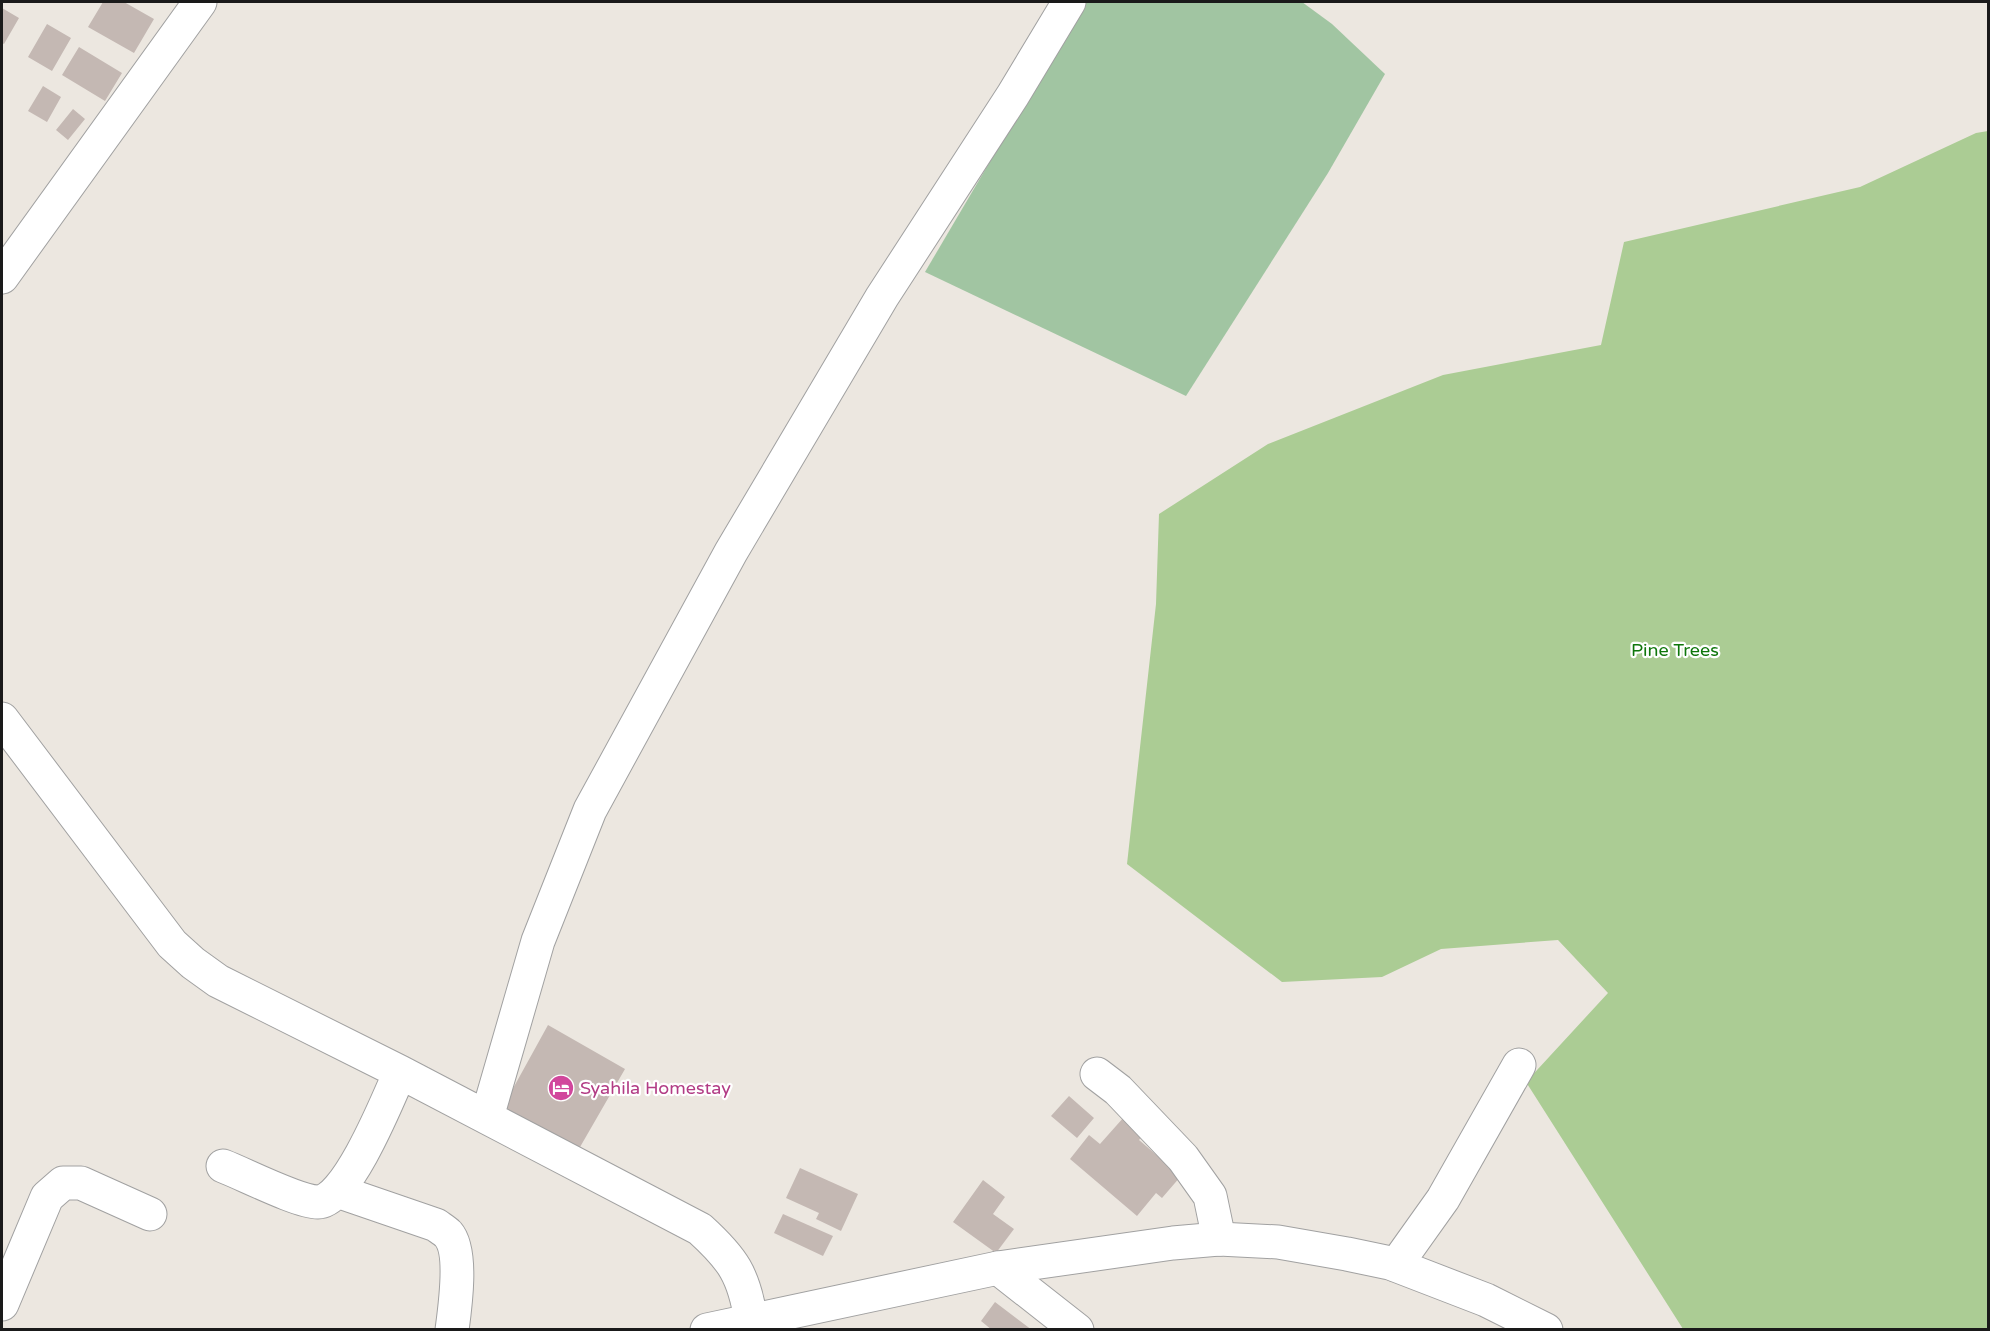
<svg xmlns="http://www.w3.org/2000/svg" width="1990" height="1331" font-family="'Varela Round',sans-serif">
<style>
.forest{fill:#abcc94}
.cemetery{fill:#a1c5a2}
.building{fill:#c4b8b3}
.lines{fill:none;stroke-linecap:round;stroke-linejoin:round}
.minor-casing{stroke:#a1a1a1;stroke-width:35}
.tertiary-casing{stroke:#a1a1a1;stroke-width:35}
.minor{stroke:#fff;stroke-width:33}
.tertiary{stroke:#fff;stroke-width:33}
.labels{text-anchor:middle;stroke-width:4.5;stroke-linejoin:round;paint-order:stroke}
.park-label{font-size:18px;fill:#0f760b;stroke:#fff}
.hotel-label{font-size:18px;fill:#b23c85;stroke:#fff;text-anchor:start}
</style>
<rect width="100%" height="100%" fill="#ece7e0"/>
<!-- forest -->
<path class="forest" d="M 1988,131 L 1988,1329 L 1683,1329 L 1526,1082 L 1608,993 L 1558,940 L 1441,949 L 1382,977 L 1282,982 L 1127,864 L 1156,604 L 1159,514 L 1268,444 L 1443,375 L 1601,345 L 1624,242 L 1860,187 L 1976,133 Z"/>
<!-- cemetery -->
<path class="cemetery" d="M 1084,2 L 1302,2 L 1332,24 L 1385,74 L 1328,173 L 1186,396 L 925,272 Z"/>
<!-- building -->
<path class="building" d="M 103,2 L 124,2 L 154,19 L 134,53 L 88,27 Z
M 2,8 L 19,18 L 4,44 L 2,43 Z
M 47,24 L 71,38 L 52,71 L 28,57 Z
M 79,47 L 122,73 L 105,101 L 62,75 Z
M 43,86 L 61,97 L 47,122 L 28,111 Z
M 73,109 L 85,119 L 68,140 L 56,130 Z
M 548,1025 L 625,1069 L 576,1154 L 500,1112 Z
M 1069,1096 L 1094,1118 L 1077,1138 L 1051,1116 Z
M 1124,1117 L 1144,1134 L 1139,1140 L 1181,1176 L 1162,1198 L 1156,1193 L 1137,1216 L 1070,1159 L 1089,1135 L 1100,1144 Z
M 800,1168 L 858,1194 L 841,1231 L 816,1219 L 819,1213 L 786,1198 Z
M 983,1180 L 1005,1197 L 993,1214 L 1014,1229 L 996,1253 L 953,1222 Z
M 783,1214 L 833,1236 L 823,1256 L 774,1233 Z
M 995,1302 L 1032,1330 L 992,1330 L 981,1321 Z"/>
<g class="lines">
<!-- minor casing -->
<g class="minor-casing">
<path id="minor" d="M 2,277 L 200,2
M 2,719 L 172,944 L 193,963 L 218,981 L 400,1072 L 700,1229 C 733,1259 744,1275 751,1320
M 1097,1074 L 1118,1090 L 1183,1158 L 1210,1196 L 1219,1239
M 487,1117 L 538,941 L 590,810 L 731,552 L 882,297 L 1013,95 L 1069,2
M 223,1166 C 244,1174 298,1202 318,1202 C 347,1202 389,1097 400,1072
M 337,1191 L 436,1225 C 440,1228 445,1231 448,1234 C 463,1251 455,1308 452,1330
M 1396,1265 L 1443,1199 L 1519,1065
M 998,1268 L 1077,1330
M 2,1304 L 47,1197 L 63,1183 L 81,1183 L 150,1214"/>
</g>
<!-- tertiary casing -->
<g class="tertiary-casing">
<path id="tertiary" d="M 707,1330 L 998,1268 L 1173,1243 L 1219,1239 L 1278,1242 L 1347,1254 L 1390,1263 L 1486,1300 L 1546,1330"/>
</g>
<!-- minor -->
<use href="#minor" class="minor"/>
<!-- tertiary -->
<use href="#tertiary" class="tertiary"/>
</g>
<!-- icons -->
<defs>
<g id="hotel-disc" transform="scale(1.35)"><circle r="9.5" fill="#d1479c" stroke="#fff"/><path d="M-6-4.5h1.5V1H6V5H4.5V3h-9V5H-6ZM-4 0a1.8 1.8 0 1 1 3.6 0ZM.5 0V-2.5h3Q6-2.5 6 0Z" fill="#fff"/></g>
</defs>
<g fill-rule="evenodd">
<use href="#hotel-disc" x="561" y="1088"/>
</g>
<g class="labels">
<!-- park labels -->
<g class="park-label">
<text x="1675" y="656">Pine Trees</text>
</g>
<!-- hotel labels -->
<g class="hotel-label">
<text x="580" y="1094">Syahila Homestay</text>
</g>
</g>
<!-- border -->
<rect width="1990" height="1331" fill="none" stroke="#1a1a1a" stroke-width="6"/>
</svg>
